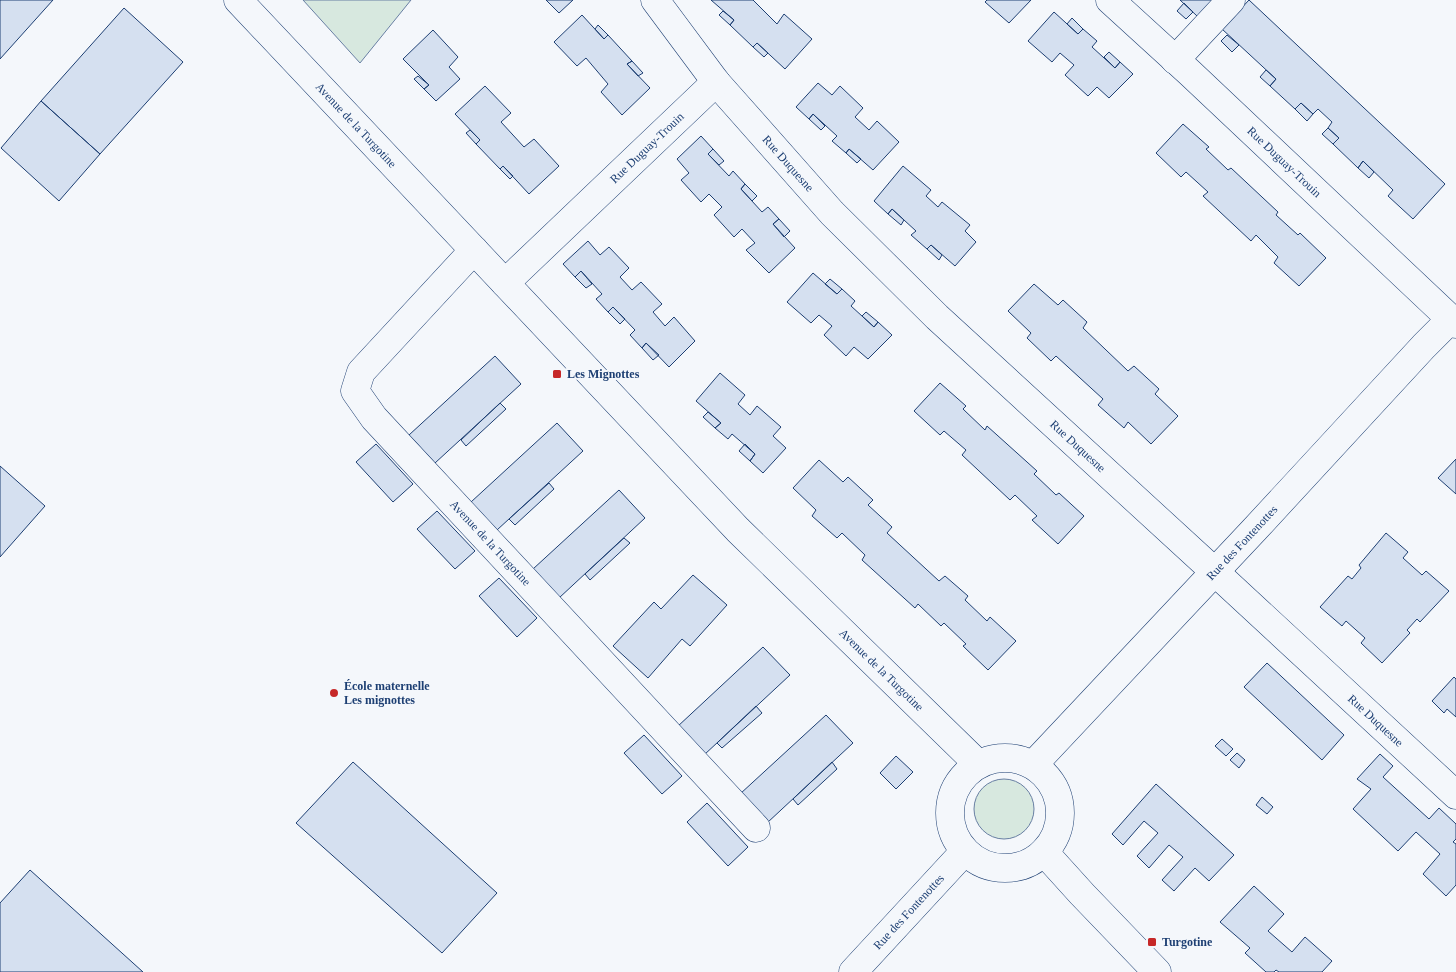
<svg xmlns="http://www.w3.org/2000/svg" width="1456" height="972" font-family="Georgia,serif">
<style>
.green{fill:#d7e8df;stroke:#687fa3}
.building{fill:#d5e0f0;stroke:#1d3f73}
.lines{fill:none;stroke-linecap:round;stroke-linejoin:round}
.minor-casing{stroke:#1d3f73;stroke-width:29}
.minor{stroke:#f4f7fb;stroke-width:28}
.poi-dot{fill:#c62828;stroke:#f4f7fb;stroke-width:2}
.labels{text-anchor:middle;stroke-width:4;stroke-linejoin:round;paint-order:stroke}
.street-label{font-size:12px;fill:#1d3f73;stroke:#f4f7fb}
.poi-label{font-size:12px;font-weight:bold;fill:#1d3f73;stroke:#f4f7fb;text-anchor:start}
</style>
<rect width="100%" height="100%" fill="#f4f7fb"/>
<!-- green -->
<path class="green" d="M 303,0 L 411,0 L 360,63 Z
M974 809a30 30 0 1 1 60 0a30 30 0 1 1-60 0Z"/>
<!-- building -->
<path class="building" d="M 0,0 L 53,0 L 0,59 Z
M 546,0 L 573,0 L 559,13 Z
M 711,0 L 753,0 L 777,24 L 784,14 L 812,39 L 785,69 L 757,43 L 753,47 L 730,25 L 734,20 Z
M 987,0 L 1031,0 L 1009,23 L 985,2 Z
M 1180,0 L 1213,0 L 1197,16 Z
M 1249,0 L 1445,184 L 1413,219 L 1388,196 L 1393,190 L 1363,161 L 1358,168 L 1333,144 L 1339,138 L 1328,128 L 1332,122 L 1318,109 L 1313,114 L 1301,103 L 1295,109 L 1270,86 L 1276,79 L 1222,29 Z
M 1184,3 L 1193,12 L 1186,19 L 1177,11 Z
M 124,8 L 183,62 L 100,154 L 41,101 Z
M 723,11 L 734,20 L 730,25 L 719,15 Z
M 1054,12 L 1078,34 L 1083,29 L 1097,41 L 1092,47 L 1115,68 L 1120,62 L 1133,74 L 1109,98 L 1097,87 L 1088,96 L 1065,75 L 1074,65 L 1060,53 L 1052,62 L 1028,41 Z
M 582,15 L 604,39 L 608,35 L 632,61 L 627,64 L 650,88 L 622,115 L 601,92 L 608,84 L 586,58 L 577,66 L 554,42 Z
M 1072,18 L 1083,29 L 1078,34 L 1067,24 Z
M 598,25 L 608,35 L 604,39 L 595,29 Z
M 433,30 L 458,57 L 449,67 L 460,79 L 436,101 L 424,89 L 429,85 L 403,59 Z
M 1227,35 L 1239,45 L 1232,52 L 1221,41 Z
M 757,43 L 768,53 L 764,57 L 753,47 Z
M 1109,52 L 1120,62 L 1115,68 L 1104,57 Z
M 632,61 L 643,73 L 638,76 L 627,64 Z
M 1266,70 L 1276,79 L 1270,86 L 1260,77 Z
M 418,76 L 429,85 L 424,89 L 414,79 Z
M 818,83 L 832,95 L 840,86 L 863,108 L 855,117 L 869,130 L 877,121 L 899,142 L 873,170 L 849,149 L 846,153 L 832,141 L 837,136 L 813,114 L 809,119 L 796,107 Z
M 485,86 L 511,113 L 501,122 L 524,147 L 534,139 L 559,166 L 529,194 L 503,166 L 500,169 L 476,144 L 480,140 L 455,114 Z
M 41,101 L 100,154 L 59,201 L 1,148 Z
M 1301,103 L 1313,114 L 1307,121 L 1295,109 Z
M 813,114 L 825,126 L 821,130 L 809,119 Z
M 1183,124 L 1209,147 L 1206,149 L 1228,170 L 1231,168 L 1278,212 L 1276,215 L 1298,235 L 1300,233 L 1326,258 L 1299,286 L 1274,263 L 1278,257 L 1256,235 L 1251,241 L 1203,196 L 1208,192 L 1186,172 L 1181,177 L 1156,153 Z
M 1328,128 L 1339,138 L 1333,144 L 1322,134 Z
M 470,130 L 480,140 L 476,144 L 466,133 Z
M 701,136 L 713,149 L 708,154 L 729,176 L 733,171 L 745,184 L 741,189 L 762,212 L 768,207 L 779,219 L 773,224 L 795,248 L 769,273 L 746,250 L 755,243 L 742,229 L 734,237 L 714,215 L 722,207 L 709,194 L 701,202 L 681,180 L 689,173 L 677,159 Z
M 713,149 L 724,161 L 719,165 L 708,154 Z
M 849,149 L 861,159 L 857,163 L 846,153 Z
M 1363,161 L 1374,172 L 1369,178 L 1358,168 Z
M 503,166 L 513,176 L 510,179 L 500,169 Z
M 903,166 L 931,190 L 926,196 L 938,207 L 942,202 L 970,225 L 965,231 L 976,242 L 955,266 L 931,245 L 927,249 L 911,235 L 916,231 L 892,209 L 888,214 L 874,201 Z
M 745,184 L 757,196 L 752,201 L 741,189 Z
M 892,209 L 904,220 L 901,225 L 888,214 Z
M 779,219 L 790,231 L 784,237 L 773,224 Z
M 588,241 L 600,255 L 609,247 L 629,268 L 620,277 L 632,290 L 641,282 L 662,304 L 653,312 L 665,326 L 674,317 L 695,341 L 669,367 L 646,343 L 642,348 L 630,335 L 635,330 L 613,307 L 608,312 L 596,299 L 602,294 L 581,271 L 575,277 L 563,264 Z
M 931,245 L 942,255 L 939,260 L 927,249 Z
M 581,271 L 592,284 L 586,288 L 575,277 Z
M 813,273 L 837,294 L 842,289 L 855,301 L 851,306 L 874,327 L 878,322 L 892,335 L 868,359 L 854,347 L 846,356 L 824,335 L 832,326 L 819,315 L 811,323 L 787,302 Z
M 830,279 L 842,289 L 837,294 L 825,284 Z
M 1034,284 L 1058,305 L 1063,300 L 1087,322 L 1083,328 L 1128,371 L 1134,366 L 1159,389 L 1155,394 L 1178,416 L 1151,444 L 1128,422 L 1124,428 L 1098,405 L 1103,399 L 1056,356 L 1051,361 L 1027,338 L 1031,333 L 1008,311 Z
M 613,307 L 625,319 L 620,324 L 608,312 Z
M 866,312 L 878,322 L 874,327 L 862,316 Z
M 646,343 L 659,355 L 653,360 L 642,348 Z
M 495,356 L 521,384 L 435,463 L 409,435 Z
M 720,373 L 745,395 L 738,404 L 750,415 L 757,406 L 781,427 L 773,436 L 786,448 L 763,473 L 750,461 L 755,454 L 732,434 L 728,439 L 715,428 L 721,423 L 696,401 Z
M 940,383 L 966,406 L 963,409 L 985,430 L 987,426 L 1037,471 L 1034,474 L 1056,495 L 1059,493 L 1084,516 L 1058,544 L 1032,520 L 1037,516 L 1015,495 L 1010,500 L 962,455 L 966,450 L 944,431 L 940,435 L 914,411 Z
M 500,403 L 506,409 L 466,446 L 461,440 Z
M 708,412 L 721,423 L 715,428 L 703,417 Z
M 557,423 L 583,451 L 497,530 L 471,502 Z
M 376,444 L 413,484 L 393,502 L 356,462 Z
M 745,444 L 755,454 L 750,461 L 739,451 Z
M 1456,459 L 1456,494 L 1438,478 Z
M 819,460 L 843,482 L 848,477 L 873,500 L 868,505 L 892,527 L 887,533 L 939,581 L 945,576 L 968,596 L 965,600 L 987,621 L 990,617 L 1016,641 L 988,670 L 963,646 L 966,644 L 944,623 L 941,626 L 918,604 L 915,608 L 862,560 L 865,555 L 842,533 L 837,538 L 812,516 L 816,510 L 793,488 Z
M 0,466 L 45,506 L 0,557 Z
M 549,483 L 554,489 L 515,525 L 509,519 Z
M 619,490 L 645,518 L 559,598 L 533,569 Z
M 437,511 L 475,551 L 455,569 L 417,529 Z
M 1386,533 L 1408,552 L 1403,558 L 1422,575 L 1426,571 L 1449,591 L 1420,622 L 1417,619 L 1407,630 L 1410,633 L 1382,663 L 1361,643 L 1365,638 L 1346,621 L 1342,626 L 1320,607 L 1348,576 L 1352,579 L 1361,568 L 1359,565 Z
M 624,538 L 630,543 L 590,580 L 585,574 Z
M 693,575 L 727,605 L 690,646 L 682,639 L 648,678 L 613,646 L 654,602 L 661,609 Z
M 499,578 L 537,618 L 517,637 L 479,596 Z
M 763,647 L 790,675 L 704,755 L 677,727 Z
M 1267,663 L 1344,735 L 1322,760 L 1244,687 Z
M 1454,677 L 1456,679 L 1456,717 L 1447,709 L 1444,713 L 1432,701 Z
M 756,706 L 762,713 L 722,748 L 717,743 Z
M 826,715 L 853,743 L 767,823 L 740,794 Z
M 644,735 L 682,776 L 662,794 L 624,753 Z
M 1222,739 L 1233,749 L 1226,756 L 1215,746 Z
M 1237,753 L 1245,760 L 1239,768 L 1230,760 Z
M 1380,754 L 1393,766 L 1383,777 L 1429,819 L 1439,808 L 1456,824 L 1456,839 L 1453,842 L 1456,844 L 1456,885 L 1446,896 L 1423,874 L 1440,854 L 1416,832 L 1398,851 L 1353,809 L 1371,789 L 1357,779 Z
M 896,756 L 913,772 L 896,789 L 880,773 Z
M 353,762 L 497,893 L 442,953 L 296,823 Z
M 832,762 L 837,769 L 798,805 L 793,799 Z
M 1156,784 L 1234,855 L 1209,881 L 1195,868 L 1174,891 L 1162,880 L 1183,857 L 1169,845 L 1149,868 L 1137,856 L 1158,833 L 1144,821 L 1123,845 L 1112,834 Z
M 1262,797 L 1273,807 L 1267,814 L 1256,805 Z
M 707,803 L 748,847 L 728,866 L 687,822 Z
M 30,870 L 143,972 L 0,972 L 0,903 Z
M 1254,886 L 1284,914 L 1268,931 L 1292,952 L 1305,937 L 1332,961 L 1322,972 L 1279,972 L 1276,970 L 1274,972 L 1266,972 L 1245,953 L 1250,948 L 1220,922 Z"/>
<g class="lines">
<!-- minor casing -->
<g class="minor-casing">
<g id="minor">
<path id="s1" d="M 238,0 L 738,530 L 978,764"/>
<path id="s2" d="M 655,0 L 716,82 L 832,213 L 937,317 L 1215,572 L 1456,795"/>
<path id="s3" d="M 1110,0 L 1190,73 L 1456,324"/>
<path d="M 1175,60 L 1231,0"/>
<path id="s4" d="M 474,250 L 361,372 L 355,391 L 374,418 L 756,828"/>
<path id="s5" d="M 505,283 L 716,82"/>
<circle cx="1005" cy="813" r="55"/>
<path id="s6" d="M 1033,765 L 1255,529 L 1424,346 L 1451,319"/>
<path d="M 1044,852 L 1082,894 L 1157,972"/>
<path id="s7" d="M 853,972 L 964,852"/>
</g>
</g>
<!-- minor -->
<use href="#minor" class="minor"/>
</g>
<!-- markers -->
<g class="poi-dot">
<rect x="552" y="369" width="10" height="10" rx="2.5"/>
<circle cx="334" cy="693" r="5"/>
<rect x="1147" y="937" width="10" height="10" rx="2.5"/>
</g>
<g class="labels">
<!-- street labels -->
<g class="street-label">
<text dy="4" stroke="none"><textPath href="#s1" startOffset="172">Avenue de la Turgotine</textPath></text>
<text dy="4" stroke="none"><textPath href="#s5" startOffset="196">Rue Duguay-Trouin</textPath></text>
<text dy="4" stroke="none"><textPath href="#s3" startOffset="238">Rue Duguay-Trouin</textPath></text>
<text dy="4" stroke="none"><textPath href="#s2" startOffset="211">Rue Duquesne</textPath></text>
<text dy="4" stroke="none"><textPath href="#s2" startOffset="616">Rue Duquesne</textPath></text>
<text dy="4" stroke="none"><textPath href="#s4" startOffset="390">Avenue de la Turgotine</textPath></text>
<text dy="4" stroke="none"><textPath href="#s6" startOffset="305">Rue des Fontenottes</textPath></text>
<text dy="4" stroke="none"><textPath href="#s1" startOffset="929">Avenue de la Turgotine</textPath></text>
<text dy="4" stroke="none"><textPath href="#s2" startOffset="1021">Rue Duquesne</textPath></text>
<text dy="4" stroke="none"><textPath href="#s7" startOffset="82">Rue des Fontenottes</textPath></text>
</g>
<!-- poi labels -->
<g class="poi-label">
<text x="567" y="378">Les Mignottes</text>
<text x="344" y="690">École maternelle<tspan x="344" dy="14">Les mignottes</tspan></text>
<text x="1162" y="946">Turgotine</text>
</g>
</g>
</svg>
